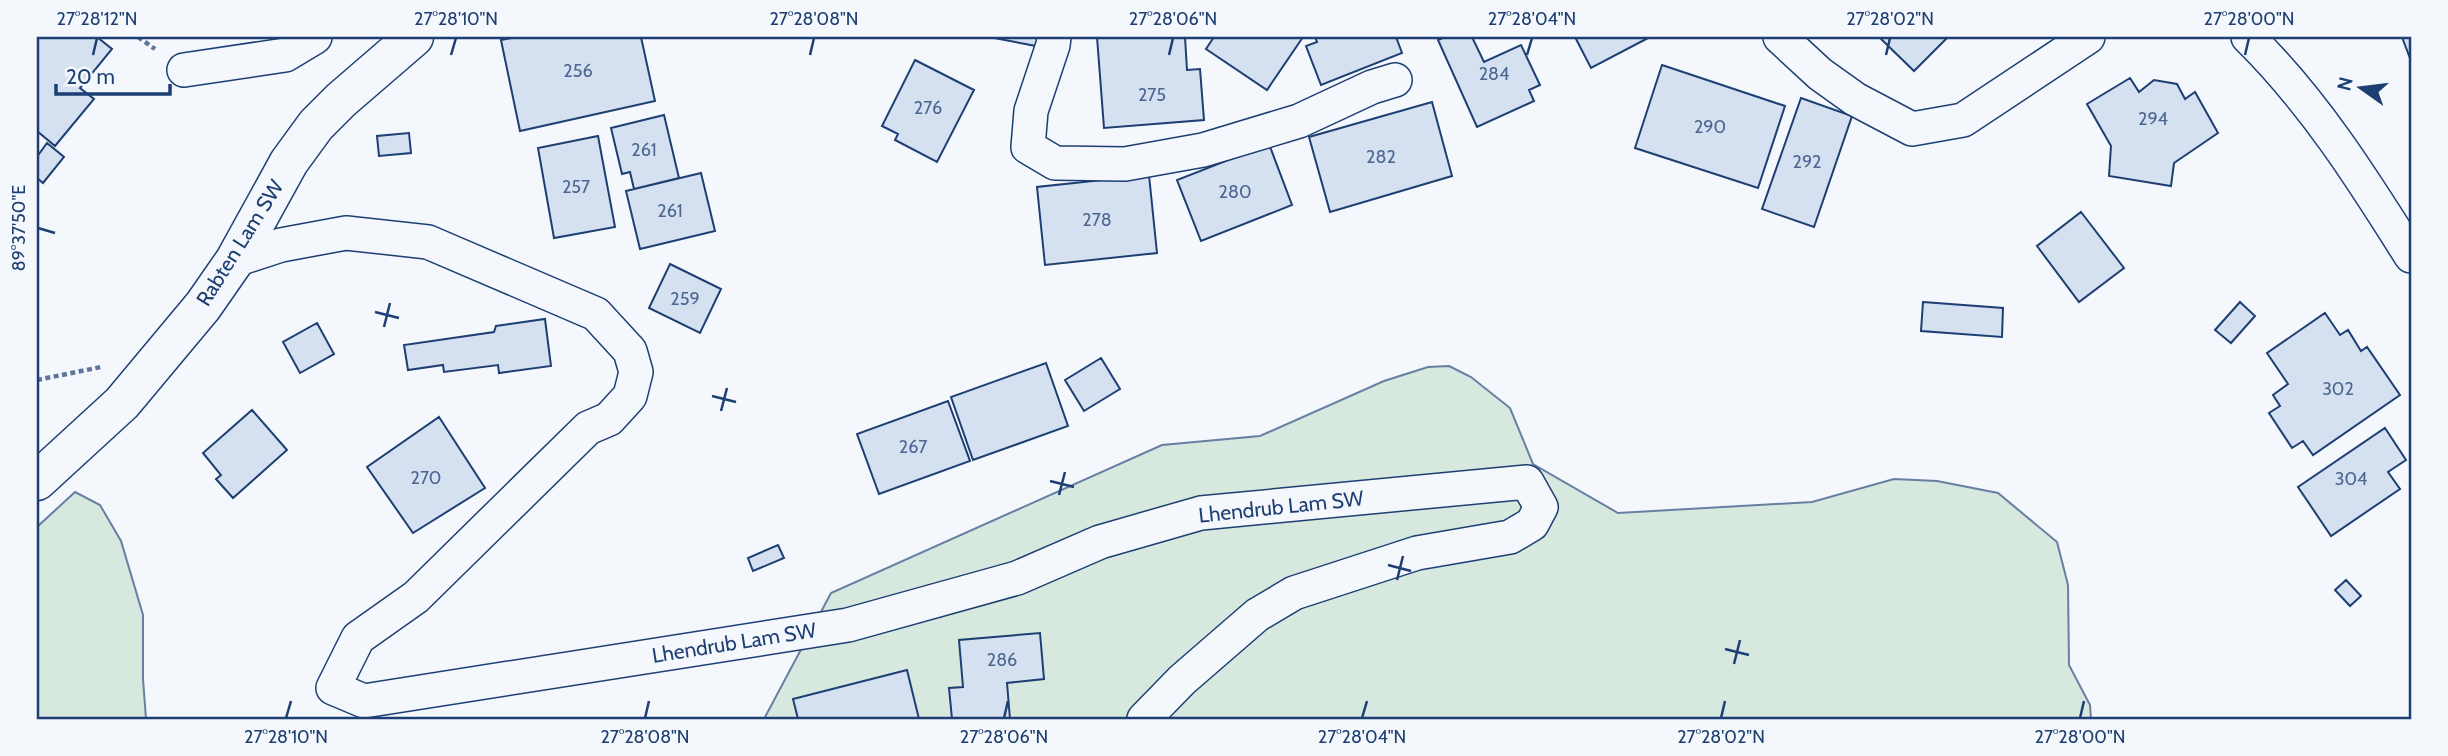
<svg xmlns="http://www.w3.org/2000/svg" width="2448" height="756" font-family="Cabin,sans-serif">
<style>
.green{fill:#d7e8df;stroke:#687fa3;stroke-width:2}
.building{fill:#d5e0f0;stroke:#1d3f73;stroke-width:2}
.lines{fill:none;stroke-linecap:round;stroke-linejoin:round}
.street-casing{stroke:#1d3f73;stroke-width:36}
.secondary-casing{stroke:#1d3f73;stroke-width:41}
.path{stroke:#5e769c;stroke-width:4.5;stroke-dasharray:5 3.5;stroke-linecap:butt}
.street{stroke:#f4f7fb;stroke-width:33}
.secondary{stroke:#f4f7fb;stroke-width:38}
.ticks{fill:none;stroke:#1d3f73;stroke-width:2.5}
.labels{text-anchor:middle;stroke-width:5;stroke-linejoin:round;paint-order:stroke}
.number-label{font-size:18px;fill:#4b6792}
.street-label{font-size:21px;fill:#1d3f73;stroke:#f4f7fb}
.neatline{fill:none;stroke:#1d3f73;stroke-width:2.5}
.ticks-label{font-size:18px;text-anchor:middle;fill:#1d3f73}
</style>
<rect width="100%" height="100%" fill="#f4f7fb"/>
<!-- green -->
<path class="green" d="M 1449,366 L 1471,377 L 1510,408 L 1533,464 L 1618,513 L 1812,502 L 1894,479 L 1937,481 L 1998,493 L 2057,542 L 2068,585 L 2069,665 L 2090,705 L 2091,719 L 764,719 L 831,593 L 1162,445 L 1260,436 L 1384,381 L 1428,367 Z
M 75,492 L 100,505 L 121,541 L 143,615 L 143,679 L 146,719 L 37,719 L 37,527 Z"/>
<!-- building -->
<path class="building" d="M 37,37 L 97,37 L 112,49 L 80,88 L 94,99 L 55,146 L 37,131 Z
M 517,37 L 641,37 L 655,101 L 520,131 L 501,40 Z
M 989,37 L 1038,37 L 1036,46 Z
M 1097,37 L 1185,37 L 1187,70 L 1200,69 L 1204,120 L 1104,128 Z
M 1214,37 L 1303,37 L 1267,90 L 1206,49 Z
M 1315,37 L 1396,37 L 1402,53 L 1321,85 L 1306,46 L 1317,42 Z
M 1445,37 L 1472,37 L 1484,62 L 1521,45 L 1540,85 L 1529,90 L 1534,101 L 1477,127 L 1438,40 Z
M 1575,37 L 1650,37 L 1591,68 Z
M 1879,37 L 1948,37 L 1914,71 Z
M 2402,37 L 2411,37 L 2411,61 Z
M 915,60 L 974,90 L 937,162 L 895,140 L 898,134 L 882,126 Z
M 1662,65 L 1785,106 L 1758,188 L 1635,148 Z
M 2130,78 L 2139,92 L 2154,80 L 2177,84 L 2185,99 L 2195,92 L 2218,133 L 2174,163 L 2171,186 L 2109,176 L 2111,146 L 2087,104 Z
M 1801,98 L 1852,116 L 1814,227 L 1762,209 Z
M 1432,102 L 1452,176 L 1330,212 L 1309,137 Z
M 664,115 L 679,178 L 634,189 L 630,172 L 622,174 L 611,128 Z
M 409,133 L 411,153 L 379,156 L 377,136 Z
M 598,136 L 615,227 L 554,238 L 538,148 Z
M 47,143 L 64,157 L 43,183 L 37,178 L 37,152 L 39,154 Z
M 1269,144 L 1292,205 L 1201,241 L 1177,180 Z
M 701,173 L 715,231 L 640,249 L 626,191 Z
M 1149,175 L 1157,253 L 1045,265 L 1037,187 Z
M 2081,212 L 2124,268 L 2079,302 L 2037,246 Z
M 670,264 L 721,289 L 700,333 L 649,308 Z
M 1923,302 L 2003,308 L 2002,337 L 1921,331 Z
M 2240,302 L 2255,316 L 2231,343 L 2215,330 Z
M 2325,313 L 2340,335 L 2348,330 L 2361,351 L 2367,347 L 2400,395 L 2313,455 L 2303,441 L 2292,448 L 2269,413 L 2280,406 L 2273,395 L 2288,384 L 2267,353 Z
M 545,319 L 551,366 L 499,373 L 498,365 L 444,372 L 443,365 L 408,370 L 404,345 L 494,332 L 496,326 Z
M 317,323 L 334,354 L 300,373 L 283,342 Z
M 1101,358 L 1120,389 L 1084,411 L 1065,380 Z
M 1046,363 L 1068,426 L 973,460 L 951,397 Z
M 948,401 L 970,461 L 879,494 L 857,434 Z
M 252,410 L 287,450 L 233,498 L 216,479 L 221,475 L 203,453 Z
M 439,417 L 485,488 L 413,533 L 367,467 Z
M 2385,428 L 2406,460 L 2388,472 L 2400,489 L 2331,536 L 2298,487 Z
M 778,545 L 784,558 L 753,571 L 748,558 Z
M 2346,580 L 2361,596 L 2350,606 L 2335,590 Z
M 1040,633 L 1044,679 L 1007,683 L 1010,719 L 952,719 L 949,688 L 963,687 L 959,640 Z
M 907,670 L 919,719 L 798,719 L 793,699 Z"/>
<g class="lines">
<!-- street casing -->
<g class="street-casing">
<path id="street" d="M 1054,37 L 1053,45 L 1031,111 L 1028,147 L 1055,163 L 1125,164 L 1203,150 L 1299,121 L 1372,87 L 1395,80
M 1780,37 L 1820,74 L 1855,99 L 1912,129 L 1963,120 L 2088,37
M 2248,37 C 2314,102 2362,178 2411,256
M 184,70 L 285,55 L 315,37
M 235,260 L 281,245 L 346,233 L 428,242 L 596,314 L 630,351 L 636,372 L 630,396 L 609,419 L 588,428 L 416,597 L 358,638 L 333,688 L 364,701 L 848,625 L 1017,578 L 1100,542 L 1201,513 L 1527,482 L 1541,507 L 1532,524 L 1510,537 L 1417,553 L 1294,593 L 1257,615 L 1182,680 L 1144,719"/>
</g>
<!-- secondary casing -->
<g class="secondary-casing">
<path id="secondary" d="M 37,481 L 122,403 L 203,306 L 235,260 L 289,162 L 316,125 L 341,100 L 414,37"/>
</g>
<!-- path -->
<path class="path" d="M 138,37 L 155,49
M 37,380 L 101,367"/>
<!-- street -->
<use href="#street" class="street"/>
<!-- secondary -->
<use href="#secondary" class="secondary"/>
</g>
<!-- ticks -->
<path class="ticks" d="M 93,55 L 97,38M 451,55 L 456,38M 810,55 L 814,38M 1169,55 L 1173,38M 1527,55 L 1532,38M 1886,55 L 1890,38M 2245,55 L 2249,38M 38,228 L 55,233M 375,312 L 399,318M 384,327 L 390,303M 712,396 L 736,402M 721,411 L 727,388M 1050,481 L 1074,487M 1059,495 L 1065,472M 1388,565 L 1411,571M 1397,580 L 1403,556M 1725,649 L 1749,655M 1734,664 L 1740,640M 286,718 L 291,701M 645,718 L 649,701M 1004,718 L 1008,701M 1362,718 L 1367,701M 1721,718 L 1725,701M 2080,718 L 2084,701"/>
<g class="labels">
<!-- number labels -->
<g class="number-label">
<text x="578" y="77">256</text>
<text x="1494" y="80">284</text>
<text x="1152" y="101">275</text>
<text x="928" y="114">276</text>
<text x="2153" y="125">294</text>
<text x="1710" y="133">290</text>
<text x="644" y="156">261</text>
<text x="1381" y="163">282</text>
<text x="1807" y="168">292</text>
<text x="576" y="193">257</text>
<text x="1235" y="198">280</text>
<text x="670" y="217">261</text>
<text x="1097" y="226">278</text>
<text x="685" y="305">259</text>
<text x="2338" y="395">302</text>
<text x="913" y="453">267</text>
<text x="426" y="484">270</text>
<text x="2351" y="485">304</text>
<text x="1002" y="666">286</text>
</g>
<!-- street labels -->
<g class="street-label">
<text transform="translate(240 243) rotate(-58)" y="7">Rabten Lam SW</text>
<text transform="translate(1281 507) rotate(-6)" y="7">Lhendrub Lam SW</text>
<text transform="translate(734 643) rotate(-9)" y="7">Lhendrub Lam SW</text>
</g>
</g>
<!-- border -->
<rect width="2448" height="756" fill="none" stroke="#f4f7fb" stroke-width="77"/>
<!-- north arrow -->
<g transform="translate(2361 88) rotate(284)" stroke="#f4f7fb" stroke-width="5" paint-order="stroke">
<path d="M0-5L12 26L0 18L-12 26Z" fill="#1d3f73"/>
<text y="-10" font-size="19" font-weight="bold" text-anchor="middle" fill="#1d3f73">N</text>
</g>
<!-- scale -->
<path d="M56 84v10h114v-10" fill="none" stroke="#1d3f73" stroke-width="3.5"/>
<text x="66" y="84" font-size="21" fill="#1d3f73" stroke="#f4f7fb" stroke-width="5" paint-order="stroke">20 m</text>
<rect x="38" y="38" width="2372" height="680" class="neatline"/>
<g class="ticks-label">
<text x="97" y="25">27°28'12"N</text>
<text x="456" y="25">27°28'10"N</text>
<text x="814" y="25">27°28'08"N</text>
<text x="1173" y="25">27°28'06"N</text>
<text x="1532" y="25">27°28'04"N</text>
<text x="1890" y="25">27°28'02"N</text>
<text x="2249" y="25">27°28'00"N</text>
<text transform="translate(19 228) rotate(-90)" y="6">89°37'50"E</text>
<text x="286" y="743">27°28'10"N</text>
<text x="645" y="743">27°28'08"N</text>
<text x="1004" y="743">27°28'06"N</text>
<text x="1362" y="743">27°28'04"N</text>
<text x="1721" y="743">27°28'02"N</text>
<text x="2080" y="743">27°28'00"N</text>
</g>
</svg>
